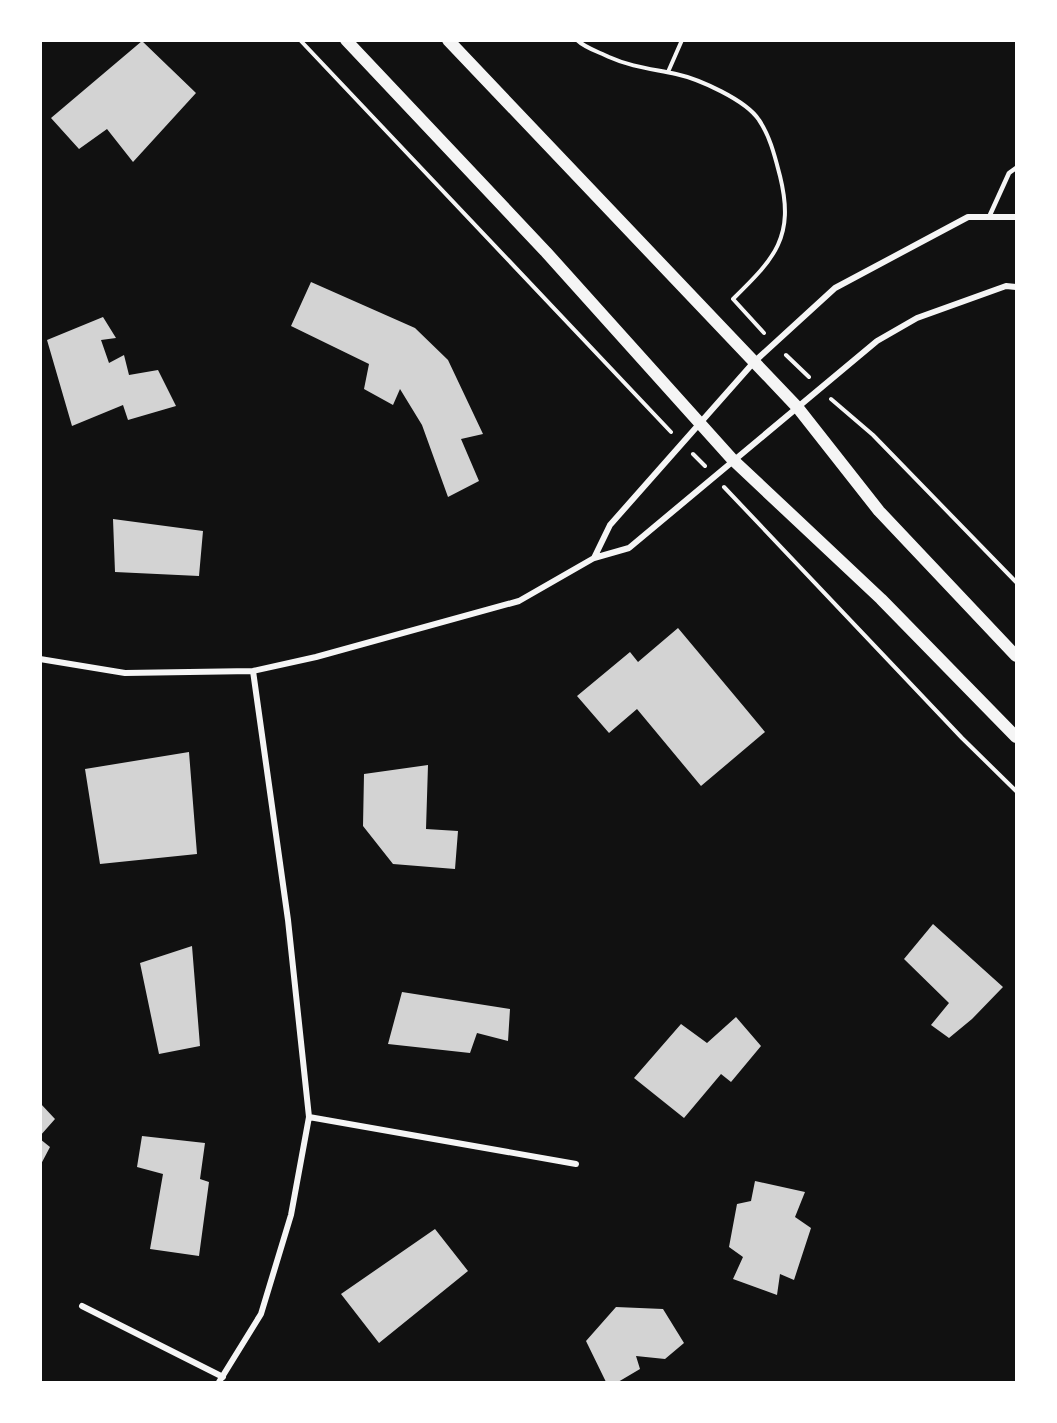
<svg xmlns="http://www.w3.org/2000/svg" width="1057" height="1423" font-family="'DejaVu Sans',sans-serif">
<style>
.building{fill:#d3d3d3}
.lines{fill:none;stroke-linecap:round;stroke-linejoin:round}
.path{stroke:#f5f5f5;stroke-width:4}
.service{stroke:#f5f5f5;stroke-width:4.5}
.minor{stroke:#f5f5f5;stroke-width:6}
.secondary{stroke:#f5f5f5;stroke-width:12}
</style>
<rect width="100%" height="100%" fill="#111"/>
<!-- building -->
<path class="building" d="M 142,41 L 196,93 L 133,162 L 107,129 L 79,149 L 51,118 Z
M 311,282 L 415,328 L 448,360 L 483,434 L 461,439 L 479,481 L 448,497 L 422,425 L 400,389 L 393,405 L 364,389 L 369,364 L 291,326 Z
M 103,317 L 116,338 L 101,340 L 109,363 L 124,355 L 129,375 L 158,370 L 176,406 L 128,420 L 123,405 L 72,426 L 47,340 Z
M 113,519 L 203,531 L 199,576 L 115,572 Z
M 678,628 L 765,732 L 701,786 L 637,709 L 609,733 L 577,696 L 630,652 L 638,662 Z
M 189,752 L 197,854 L 100,864 L 85,769 Z
M 428,765 L 426,829 L 458,831 L 455,869 L 393,864 L 363,826 L 364,774 Z
M 933,924 L 1003,987 L 972,1019 L 949,1038 L 931,1025 L 949,1003 L 904,959 Z
M 192,946 L 200,1046 L 159,1054 L 140,963 Z
M 402,992 L 510,1009 L 508,1041 L 477,1033 L 470,1053 L 388,1044 Z
M 736,1017 L 761,1046 L 731,1082 L 721,1074 L 684,1118 L 634,1078 L 681,1024 L 707,1043 Z
M 40,1103 L 55,1119 L 40,1136 Z
M 142,1136 L 205,1143 L 200,1179 L 209,1182 L 199,1256 L 150,1249 L 163,1174 L 137,1167 Z
M 40,1139 L 50,1147 L 40,1166 Z
M 755,1181 L 805,1192 L 795,1217 L 811,1228 L 794,1280 L 780,1274 L 777,1295 L 733,1279 L 743,1257 L 729,1247 L 737,1204 L 751,1201 Z
M 435,1229 L 468,1271 L 379,1343 L 341,1294 Z
M 616,1307 L 663,1309 L 684,1343 L 665,1359 L 636,1356 L 640,1369 L 618,1382 L 606,1382 L 586,1341 Z"/>
<g class="lines">
<!-- path -->
<path class="path" d="M 300,40 L 671,432
M 577,40 C 585,48 599,52 609,57 C 631,67 653,69 676,74 C 699,79 746,100 759,120 C 770,136 775,157 780,176 C 795,237 775,258 733,299 L 764,333
M 668,72 L 682,40
M 786,355 L 809,377
M 831,399 L 873,435 L 1016,582
M 693,454 L 705,466
M 724,487 L 962,738 L 1016,791"/>
<!-- service -->
<path class="service" d="M 989,217 L 1009,173 L 1016,168"/>
<!-- minor -->
<path class="minor" d="M 594,558 L 610,525 L 754,362 L 835,288 L 968,217 L 1016,217
M 40,659 L 125,673 L 253,671 L 316,657 L 519,601 L 594,558 L 629,548 L 877,341 L 917,318 L 1006,286 L 1016,287
M 309,1117 L 576,1164
M 82,1306 L 223,1377
M 219,1382 L 261,1314 L 291,1215 L 309,1117 L 288,920 L 253,671"/>
<!-- secondary -->
<path class="secondary" d="M 346,40 L 546,252 L 732,459 L 881,599 L 1016,737
M 448,40 L 798,408 L 879,511 L 1016,656"/>
</g>
<!-- border -->
<rect width="1057" height="1423" fill="none" stroke="#ffffff" stroke-width="84"/>
</svg>
